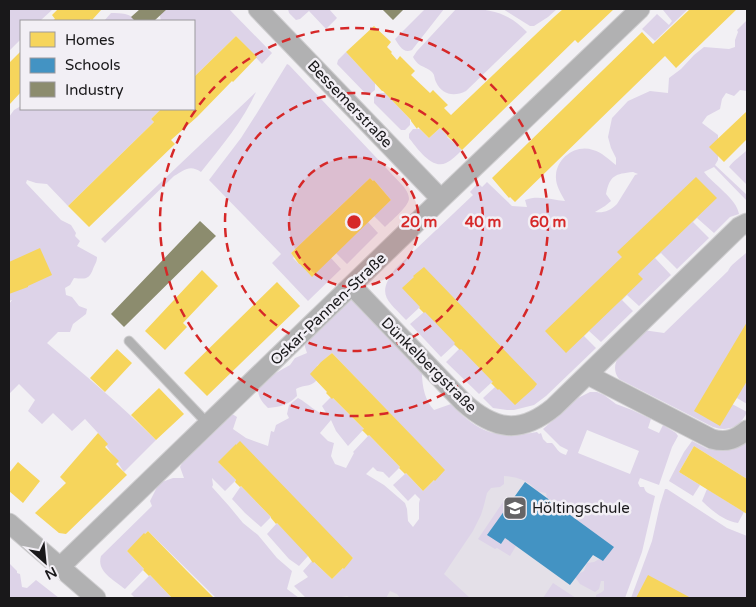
<svg xmlns="http://www.w3.org/2000/svg" width="756" height="607" font-family="'Varela Round',sans-serif">
<style>
.built{fill:#e4e0e8}
.green{fill:#ddd3e8;fill-rule:evenodd}
.homes{fill:#f6d55c}
.schools{fill:#4393c3}
.industry{fill:#8c8c6e}
.lines{fill:none;stroke-linecap:round;stroke-linejoin:round}
.lane-casing{stroke:#cfced0;stroke-width:11}
.street-casing{stroke:#cfced0;stroke-width:21}
.lane{stroke:#b1b1b2;stroke-width:9}
.street{stroke:#b1b1b2;stroke-width:19}
.ring{fill:none;stroke:#d62828;stroke-width:2.5;stroke-dasharray:9 6}
.labels{text-anchor:middle;stroke-width:5;stroke-linejoin:round;paint-order:stroke}
.street-label{font-size:15px;fill:#19181a;stroke:#f2eff5}
.poi-label{font-size:15px;fill:#19181a;stroke:#f2eff5;text-anchor:start}
.centre{fill:#d62828;stroke:#f2eff5;stroke-width:2.5}
.ring-label{font-size:15px;text-anchor:middle;font-weight:bold;fill:#d62828;stroke:#f2eff5;stroke-width:5;stroke-linejoin:round;paint-order:stroke}
</style>
<rect width="100%" height="100%" fill="#f2f0f4"/>
<!-- built -->
<path class="built" d="M 511,463 L 635,542 L 617,598 L 340,598 L 370,582 Z"/>
<!-- green -->
<path class="green" d="M 9,9 L 53,9 L 40,21 L 21,21 L 21,39 L 9,51 Z
M 160,9 L 229,9 L 272,53 L 262,64 L 236,36 L 194,77 L 194,21 L 161,21 L 159,11 Z
M 288,9 L 329,9 L 337,18 L 326,29 L 309,11 L 300,19 L 296,20 L 289,13 Z
M 425,9 L 444,9 L 412,50 C 403,54 399,45 395,39 Z
M 456,9 C 485,8 506,10 527,32 L 466,91 C 454,97 442,95 436,82 C 434,78 435,75 432,72 C 424,65 419,68 413,57 L 417,51 Z
M 503,9 L 557,9 L 548,17 L 534,26 L 530,26 Z
M 664,9 L 688,9 L 655,41 L 642,29 L 657,14 L 669,25 L 672,21 L 663,10 Z
M 111,13 C 121,13 130,13 137,21 L 104,21 Z
M 747,20 L 747,91 L 740,90 L 734,96 L 726,93 L 722,99 L 720,109 L 707,116 L 702,123 L 718,135 L 718,160 L 715,165 L 747,195 L 747,201 L 714,167 L 704,172 C 713,184 737,199 739,214 L 730,217 L 714,233 L 697,218 L 693,222 L 709,238 L 677,269 L 661,253 L 655,258 L 671,275 L 639,306 L 627,295 L 622,300 L 633,311 L 601,342 L 589,331 L 584,336 L 596,348 L 546,396 L 534,405 L 514,410 L 507,410 L 493,408 L 483,398 L 495,387 L 492,382 L 479,394 L 446,362 L 459,349 L 454,345 L 441,357 L 410,324 L 424,312 L 420,307 L 406,320 C 387,300 376,295 395,269 L 473,195 L 470,192 L 478,183 L 482,187 L 487,182 L 512,206 L 527,207 L 525,200 C 538,195 552,200 565,201 C 561,193 555,185 556,175 C 557,158 576,144 593,150 C 602,152 609,160 616,165 L 616,158 L 611,148 L 608,137 L 612,118 L 628,101 L 650,91 L 668,93 L 669,78 L 681,69 L 694,55 L 704,47 L 729,49 L 735,47 L 735,40 L 738,32 L 737,30 ZM 633,172 L 638,174 L 635,175 L 617,204 C 610,211 604,213 595,212 L 605,206 L 611,201 L 606,194 C 610,175 615,174 633,172 Z
M 346,52 L 375,83 L 375,90 L 370,94 L 367,95 L 337,64 L 338,60 Z
M 287,64 L 289,65 L 404,187 C 406,190 409,194 409,199 C 408,207 391,221 385,227 L 374,216 L 391,200 L 374,180 L 373,181 L 370,178 L 291,253 L 294,257 L 293,258 L 299,264 L 331,258 L 341,269 L 308,301 L 272,263 L 281,254 L 209,180 L 241,138 L 257,113 Z
M 256,92 C 243,121 221,147 201,172 C 190,164 184,170 174,176 L 105,243 L 101,239 Z
M 378,93 L 385,93 L 410,119 L 410,125 L 405,130 L 401,130 L 374,103 L 374,97 Z
M 21,106 L 21,109 L 161,109 L 151,119 L 154,122 L 68,206 L 47,184 L 36,183 L 27,180 L 26,183 L 61,220 L 71,225 L 76,233 L 75,236 L 80,241 L 77,246 L 97,257 C 97,262 95,264 93,269 C 89,280 85,279 74,278 L 70,285 L 65,288 L 66,295 L 72,297 L 79,306 L 87,309 L 86,314 L 73,324 L 70,332 L 58,332 L 47,343 C 85,375 122,406 156,440 L 124,472 L 98,433 L 85,419 L 72,431 L 53,413 L 42,424 L 28,411 L 35,400 L 19,384 L 9,394 L 9,304 L 12,300 L 9,301 L 9,117 L 14,110 Z
M 440,128 L 447,135 L 447,137 L 462,150 C 457,155 452,160 446,163 C 432,170 417,148 409,138 L 409,134 L 413,129 L 420,129 L 429,138 Z
M 747,150 L 747,185 L 729,167 C 733,161 742,155 747,150 Z
M 368,222 L 378,233 L 347,264 L 336,253 Z
M 747,252 L 747,404 L 737,398 L 732,404 L 747,412 C 740,427 729,432 713,427 L 619,379 C 605,361 632,342 643,330 L 664,333 L 728,271 C 730,265 742,257 747,252 Z
M 355,297 L 415,355 L 414,366 L 422,373 C 422,386 425,401 434,410 L 451,404 C 480,434 496,439 537,432 L 539,434 L 541,433 L 543,439 L 547,443 L 552,443 C 557,448 558,453 566,455 L 568,450 L 560,446 L 543,429 L 578,398 L 590,392 L 597,392 L 604,395 L 616,404 L 632,410 L 651,419 L 648,428 L 659,433 L 663,425 L 676,433 L 678,436 L 672,447 L 659,485 L 640,478 L 638,483 L 640,487 L 644,487 C 645,493 650,494 655,496 L 642,552 L 625,598 L 596,598 L 596,595 L 602,592 L 604,590 L 604,581 L 601,581 L 599,589 L 595,592 L 580,584 L 575,577 L 576,575 L 584,571 L 587,563 L 594,562 L 601,558 L 565,521 L 572,515 L 569,506 L 563,505 L 547,498 L 546,493 C 532,491 538,489 528,483 C 523,479 511,476 504,476 L 504,484 L 500,487 L 491,488 L 487,493 L 484,505 L 481,515 L 473,531 L 444,574 L 470,598 L 400,598 L 397,594 L 390,591 L 386,598 L 351,598 L 347,596 L 342,597 L 341,598 L 306,598 L 294,586 L 308,577 L 303,571 L 312,561 L 314,562 L 332,579 L 353,558 L 218,462 L 236,480 L 225,491 L 212,478 L 213,485 L 212,487 L 229,506 L 243,523 L 258,535 L 277,558 L 292,571 L 287,589 L 299,598 L 216,598 L 148,531 L 127,551 L 144,569 L 125,589 C 115,580 96,572 101,556 L 152,506 L 150,501 L 159,483 L 173,478 L 184,478 L 180,467 L 194,439 L 229,412 L 237,417 L 233,429 L 246,438 L 268,446 L 271,431 L 274,432 L 276,425 L 289,418 L 287,414 L 289,405 L 298,398 C 309,404 316,413 328,416 L 322,406 L 331,397 L 333,398 L 364,429 L 348,446 L 336,431 L 331,420 L 320,433 L 328,441 L 334,443 L 331,456 L 335,464 L 346,468 L 354,453 L 353,452 L 369,435 L 400,467 L 389,478 L 383,472 L 377,471 L 373,467 L 366,474 L 384,485 L 405,503 L 407,509 L 408,521 L 413,527 L 419,519 L 419,503 L 420,499 L 415,494 L 408,501 L 393,485 L 406,473 L 423,491 L 444,470 L 332,353 L 317,366 L 320,376 C 311,389 307,383 296,389 L 297,396 C 289,405 279,407 268,408 C 262,402 258,397 258,389 L 274,374 L 290,365 L 295,358 L 307,353 L 305,347 L 305,337 L 318,332 L 328,320 L 338,313 L 341,304 ZM 587,430 L 639,451 L 630,474 L 578,453 Z
M 692,441 L 708,449 L 714,448 L 726,450 L 732,450 L 747,442 L 747,479 L 694,446 L 679,472 L 700,485 L 693,496 L 669,481 L 684,452 Z
M 241,486 L 271,517 L 261,527 L 245,513 L 232,499 Z
M 665,489 L 667,489 L 727,528 L 747,536 L 747,598 L 631,598 L 652,541 L 660,505 Z
M 707,489 L 744,512 L 738,523 C 724,521 711,510 702,501 Z
M 506,500 L 512,501 L 488,534 L 501,544 L 505,538 L 516,546 L 510,556 L 497,548 L 495,549 L 478,539 L 503,502 Z
M 277,523 L 309,555 L 299,566 L 289,559 L 267,534 Z
M 9,563 L 17,571 L 17,573 L 20,574 L 22,587 L 27,588 L 36,580 L 59,598 L 9,598 Z
M 150,575 L 172,598 L 135,598 L 131,594 Z
M 553,583 L 576,598 L 543,598 Z"/>
<!-- homes -->
<path class="homes" d="M 58,9 L 102,9 L 92,20 L 91,19 L 88,21 L 52,21 L 55,19 L 52,15 Z
M 563,9 L 614,9 L 578,43 L 575,40 L 462,150 L 447,136 L 447,135 L 440,128 L 429,138 L 418,127 L 417,129 L 411,121 L 411,120 L 410,119 L 383,91 L 382,91 L 346,52 L 374,26 L 391,42 L 387,47 L 392,52 L 391,53 L 397,60 L 400,56 L 415,71 L 411,75 L 430,93 L 433,90 L 448,105 L 444,108 L 451,115 L 554,17 Z
M 690,9 L 737,9 L 676,68 L 665,56 L 515,202 L 510,197 L 509,198 L 492,178 L 642,32 L 653,44 Z
M 236,36 L 257,57 L 233,82 L 232,81 L 197,117 L 171,140 L 175,144 L 89,227 L 68,206 L 154,122 L 151,119 L 161,109 L 194,109 L 194,77 Z
M 21,51 L 21,92 L 9,105 L 9,63 Z
M 747,111 L 747,139 L 724,162 L 709,147 Z
M 696,177 L 717,198 L 638,274 L 643,279 L 566,353 L 545,331 L 622,257 L 617,252 Z
M 370,178 L 373,181 L 374,180 L 391,200 L 312,277 L 300,264 L 299,264 L 291,253 Z
M 40,248 L 52,275 L 28,286 L 28,287 L 9,294 L 9,262 Z
M 424,267 L 537,384 L 534,388 L 515,405 L 499,389 L 498,390 L 491,383 L 493,382 L 461,349 L 460,350 L 454,344 L 455,343 L 425,312 L 424,313 L 419,308 L 420,307 L 402,288 L 414,277 L 413,276 Z
M 202,270 L 218,286 L 183,323 L 187,327 L 165,350 L 145,331 Z
M 277,282 L 300,306 L 207,396 L 184,373 Z
M 747,322 L 747,381 L 720,426 L 694,411 Z
M 117,349 L 132,363 L 105,392 L 90,378 Z
M 332,353 L 445,470 L 435,481 L 434,480 L 423,491 L 406,473 L 405,474 L 399,468 L 400,467 L 369,435 L 368,436 L 362,430 L 364,429 L 333,398 L 332,399 L 326,393 L 327,392 L 310,374 L 321,362 Z
M 159,388 L 184,414 L 156,440 L 131,415 Z
M 98,433 L 108,444 L 105,447 L 119,461 L 116,464 L 127,475 L 66,534 L 59,533 L 35,513 L 66,483 L 60,477 Z
M 240,441 L 353,558 L 344,569 L 343,568 L 332,579 L 314,562 L 313,563 L 308,556 L 277,523 L 276,524 L 271,518 L 271,517 L 241,486 L 240,487 L 235,482 L 236,480 L 218,462 L 236,444 L 236,445 Z
M 694,446 L 747,479 L 747,514 L 679,472 Z
M 18,462 L 40,481 L 23,503 L 9,491 L 9,473 Z
M 148,531 L 186,570 L 214,598 L 172,598 L 150,575 L 149,576 L 143,570 L 144,569 L 127,551 L 144,533 L 145,534 Z
M 648,575 L 691,598 L 636,598 Z"/>
<!-- schools -->
<path class="schools" d="M 525,482 L 614,547 L 603,561 L 593,555 L 570,585 L 505,538 L 501,544 L 487,535 Z"/>
<!-- industry -->
<path class="industry" d="M 140,9 L 167,9 L 154,21 L 135,21 L 131,17 Z
M 382,9 L 404,9 L 393,20 Z
M 200,221 L 216,236 L 124,327 L 111,314 Z"/>
<g class="lines">
<!-- lane casing -->
<g class="lane-casing">
<path id="lane" d="M 129,341 L 208,424"/>
</g>
<!-- street casing -->
<g class="street-casing">
<path id="street" d="M 258,9 L 441,199
M 352,286 L 463,402 C 494,430 520,435 554,407 L 739,227 L 747,223
M 588,375 L 712,439 C 727,443 736,439 747,430
M 9,523 L 96,598
M 60,567 L 441,199 L 640,9"/>
</g>
<!-- lane -->
<use href="#lane" class="lane"/>
<!-- street -->
<use href="#street" class="street"/>
</g>
<!-- distance rings -->
<circle cx="354" cy="222" r="65" fill="#d62828" fill-opacity=".12"/>
<g class="ring">
<circle cx="354" cy="222" r="65"/>
<circle cx="354" cy="222" r="129"/>
<circle cx="354" cy="222" r="194"/>
</g>
<!-- icons -->
<defs>
<g id="school-square" transform="scale(1.25)"><rect x="-9" y="-9" width="18" height="18" rx="4" fill="#656466" stroke="#f2eff5"/><path d="M0-5L7-2L0 1L-7-2ZM-4 1L0 2.5L4 1V4Q0 6-4 4Z" fill="#fff"/></g>
</defs>
<g fill-rule="evenodd">
<use href="#school-square" x="515" y="508"/>
</g>
<g class="labels">
<!-- street labels -->
<g class="street-label">
<text transform="translate(350 104) rotate(46)" y="5">Bessemerstraße</text>
<text transform="translate(328 309) rotate(-44)" y="5">Oskar-Pannen-Straße</text>
<text transform="translate(429 365) rotate(45)" y="5">Dünkelbergstraße</text>
</g>
<!-- poi labels -->
<g class="poi-label">
<text x="532" y="513">Höltingschule</text>
</g>
</g>
<circle cx="354" cy="222" r="8" class="centre"/>
<g class="ring-label">
<text x="419" y="227">20 m</text>
<text x="483" y="227">40 m</text>
<text x="548" y="227">60 m</text>
</g>
<!-- border -->
<rect width="756" height="607" fill="none" stroke="#19181a" stroke-width="20"/>
<!-- legend -->
<rect x="20" y="20" width="175" height="90" fill="#f2eff5" stroke="#9b999d"/>
<rect x="30" y="32" width="25" height="15" fill="#f6d55c" stroke="#9b999d"/>
<text x="65" y="45" font-size="15" fill="#19181a">Homes</text>
<rect x="30" y="58" width="25" height="15" fill="#4393c3" stroke="#9b999d"/>
<text x="65" y="70" font-size="15" fill="#19181a">Schools</text>
<rect x="30" y="82" width="25" height="15" fill="#8c8c6e" stroke="#9b999d"/>
<text x="65" y="95" font-size="15" fill="#19181a">Industry</text>
<!-- north arrow -->
<g transform="translate(45 562) rotate(153)" stroke="#f2eff5" stroke-width="4" paint-order="stroke">
<path d="M0-4L9 19L0 12L-9 19Z" fill="#19181a"/>
<text y="-8" font-size="14" font-weight="bold" text-anchor="middle" fill="#19181a">N</text>
</g>
</svg>
